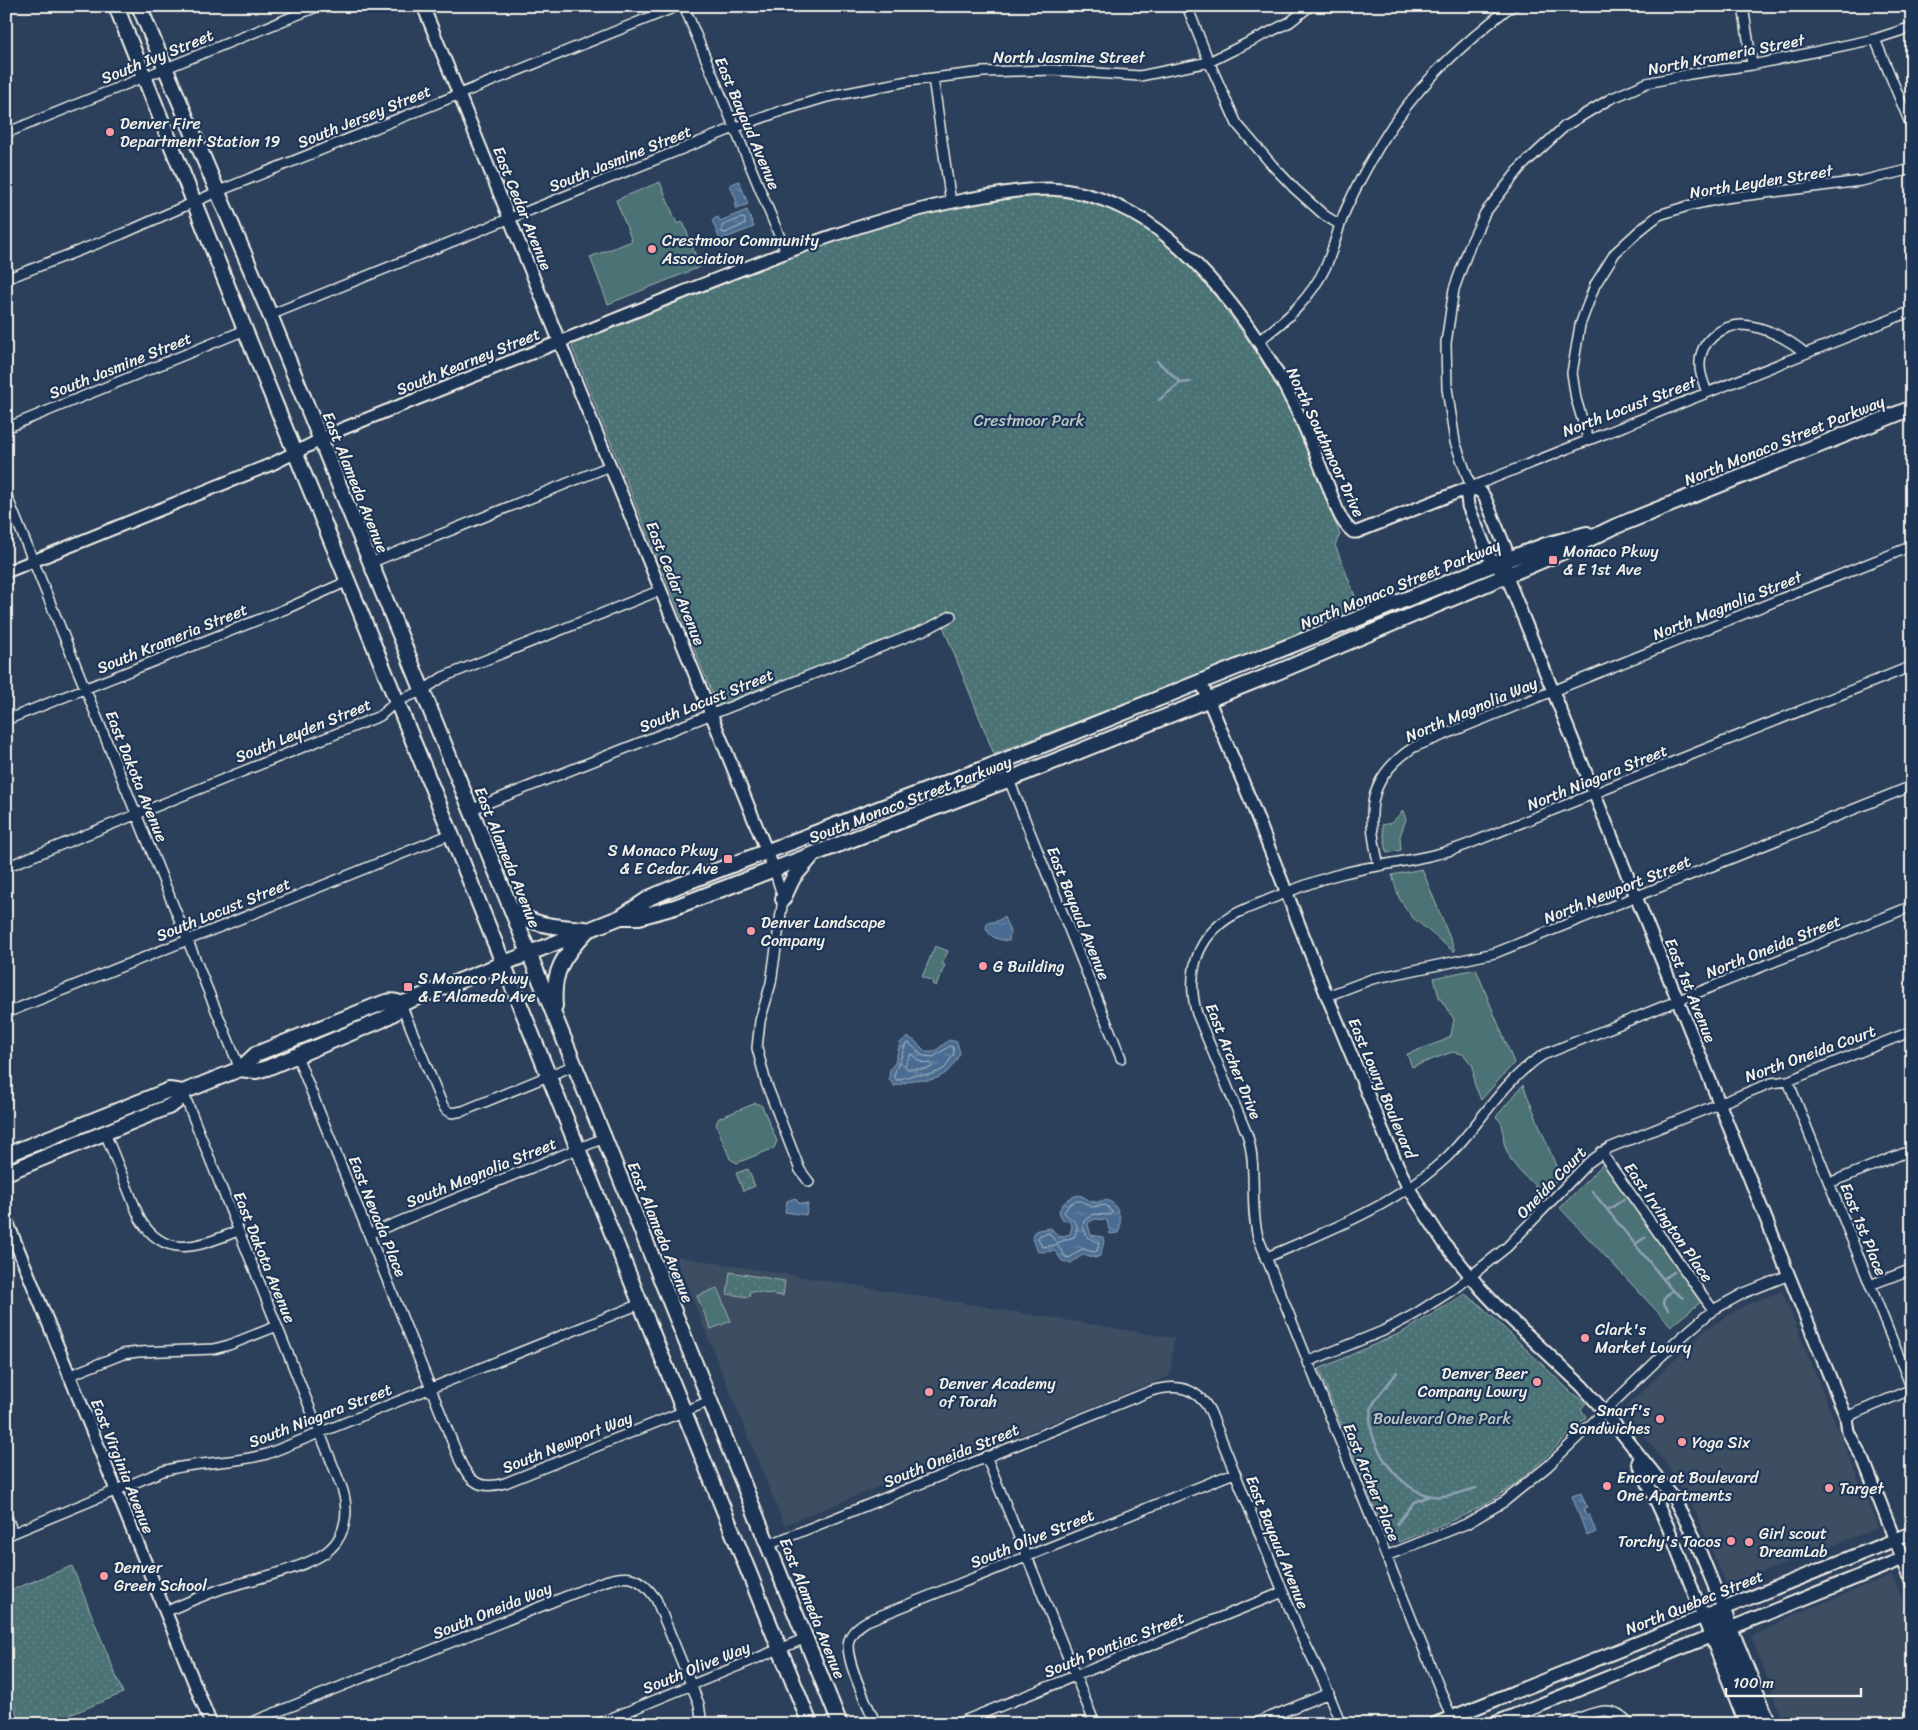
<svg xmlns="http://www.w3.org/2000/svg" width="1918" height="1730" font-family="Sriracha,sans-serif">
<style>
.built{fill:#3d4d62}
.grass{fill:#4c7275;stroke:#a0b2ae}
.park{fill:url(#park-dots);stroke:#a0b2ae}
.water{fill:url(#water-ripples);stroke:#8fa1b4}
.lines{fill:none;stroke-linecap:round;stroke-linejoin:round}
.shore{stroke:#b1bcc6;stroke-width:1}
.stream{stroke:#8fa1b4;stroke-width:2.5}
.minor-casing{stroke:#f4f1e8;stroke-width:12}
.tertiary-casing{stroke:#f4f1e8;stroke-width:15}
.secondary-casing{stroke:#f4f1e8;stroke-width:16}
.primary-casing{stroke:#f4f1e8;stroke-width:18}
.minor{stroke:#1d3557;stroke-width:9}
.tertiary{stroke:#1d3557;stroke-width:11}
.secondary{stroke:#1d3557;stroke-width:12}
.primary{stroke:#1d3557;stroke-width:14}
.poi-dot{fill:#ff9aa2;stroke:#1d3557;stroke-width:2}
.labels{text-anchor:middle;stroke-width:4.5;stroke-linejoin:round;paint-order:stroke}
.street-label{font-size:16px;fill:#f4f1e8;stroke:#1d3557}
.poi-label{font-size:16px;fill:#f4f1e8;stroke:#1d3557;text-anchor:start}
.park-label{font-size:16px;fill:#b9c5c0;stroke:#1d3557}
</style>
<defs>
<pattern id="park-dots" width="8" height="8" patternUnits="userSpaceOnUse" patternTransform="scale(1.25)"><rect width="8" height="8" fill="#4c7275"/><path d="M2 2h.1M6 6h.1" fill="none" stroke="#668789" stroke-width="1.8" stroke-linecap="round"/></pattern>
<pattern id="water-ripples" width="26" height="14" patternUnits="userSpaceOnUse" patternTransform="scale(1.25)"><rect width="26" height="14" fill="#4c6c92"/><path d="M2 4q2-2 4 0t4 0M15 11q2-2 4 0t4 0" fill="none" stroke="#6f89a6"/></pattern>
</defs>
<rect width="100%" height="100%" fill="#2c405c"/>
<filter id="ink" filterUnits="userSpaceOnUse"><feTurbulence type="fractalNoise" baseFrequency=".02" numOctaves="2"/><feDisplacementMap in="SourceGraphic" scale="10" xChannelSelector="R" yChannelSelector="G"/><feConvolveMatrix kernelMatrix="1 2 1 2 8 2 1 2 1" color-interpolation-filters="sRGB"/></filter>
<g filter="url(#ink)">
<!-- built -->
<path class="built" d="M 675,1256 L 1174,1338 L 1170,1376 L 942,1466 L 940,1462 L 784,1525 Z
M 1782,1291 L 1878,1528 L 1727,1586 L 1696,1513 L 1667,1465 L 1623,1410 L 1704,1331 L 1730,1314 L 1748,1304 Z
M 1892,1575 L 1903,1601 L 1906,1613 L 1912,1673 L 1912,1724 L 1785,1724 L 1751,1636 L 1768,1629 L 1788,1617 Z"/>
<!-- grass -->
<path class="grass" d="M 660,182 L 677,224 L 683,222 L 700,267 L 608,304 L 590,257 L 632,241 L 616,200 Z
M 1403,811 L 1406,819 L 1400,836 L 1401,850 L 1387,853 L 1382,825 L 1391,823 Z
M 1422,869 L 1455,951 L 1453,951 L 1412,917 L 1399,898 L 1392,875 Z
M 935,946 L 948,951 L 942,964 L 945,965 L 936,986 L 932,984 L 933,981 L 922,977 Z
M 1476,969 L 1514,1063 L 1481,1100 L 1474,1083 L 1473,1066 L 1463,1054 L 1452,1052 L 1412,1067 L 1407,1054 L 1445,1040 L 1451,1035 L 1454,1019 L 1439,997 L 1434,978 Z
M 1523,1085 L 1560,1176 L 1534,1205 L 1535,1184 C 1522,1177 1509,1160 1505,1146 C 1501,1135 1507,1125 1496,1117 Z
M 756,1103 L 762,1106 L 777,1141 L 774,1148 L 737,1163 L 730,1159 L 716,1124 L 719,1118 Z
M 1604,1163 L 1701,1302 L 1671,1326 L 1560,1208 Z
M 717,1288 L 731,1321 L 711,1329 L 697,1296 Z"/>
<!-- park -->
<path class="park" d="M 1049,195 C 1081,200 1111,206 1139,223 C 1166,239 1190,265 1210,290 C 1246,334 1277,381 1300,433 C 1315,467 1327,502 1340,535 L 1335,545 L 1361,611 L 994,754 L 943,626 L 721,715 L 572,347 L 575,343 C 625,323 676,303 726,283 C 830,241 936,200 1049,195 Z
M 748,1169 L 755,1186 L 743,1191 L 736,1173 Z
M 730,1272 L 785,1281 L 783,1296 L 750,1291 L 749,1297 L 727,1294 Z
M 1465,1294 L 1480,1305 L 1573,1394 L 1586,1403 L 1581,1409 L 1586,1417 C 1558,1445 1531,1475 1497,1497 C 1467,1517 1432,1528 1399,1542 L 1397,1538 L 1387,1539 L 1319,1369 L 1403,1332 Z
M 72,1566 L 123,1693 L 48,1724 L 21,1724 L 6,1689 L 6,1592 Z"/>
<!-- water -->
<path class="water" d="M 739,181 L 748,204 L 736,209 L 734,203 L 737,202 L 730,185 Z
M 747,210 L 754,227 L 720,240 L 712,220 L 718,217 L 720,221 Z
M 1004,917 L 1010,932 L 1009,941 C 999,940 989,938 986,927 L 988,923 L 997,921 Z
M 907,1037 L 915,1041 L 926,1052 L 934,1052 L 949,1040 L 957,1042 L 960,1053 C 953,1067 945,1078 929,1080 C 923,1081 918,1079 913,1080 C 906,1082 901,1085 894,1086 L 889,1079 L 890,1069 L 895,1063 L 900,1043 Z
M 1079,1195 C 1085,1197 1089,1201 1094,1202 C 1098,1203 1101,1200 1106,1200 C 1118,1202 1124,1222 1118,1233 L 1110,1234 L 1107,1220 L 1095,1219 L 1089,1222 L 1088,1225 L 1091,1235 L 1103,1237 L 1104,1242 L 1100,1256 L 1095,1258 L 1084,1254 L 1071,1263 L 1062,1261 L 1055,1251 L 1038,1252 L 1032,1237 L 1034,1232 L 1038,1230 L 1051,1228 L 1059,1237 L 1070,1234 L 1072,1226 L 1070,1222 L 1062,1219 L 1059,1211 C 1063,1202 1069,1197 1079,1195 Z
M 795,1198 L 799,1203 L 808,1204 L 806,1215 L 785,1212 L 787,1201 Z
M 1581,1493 L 1587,1507 L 1584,1509 L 1586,1515 L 1589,1514 L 1596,1532 L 1587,1536 L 1572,1496 Z"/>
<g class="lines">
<!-- shore -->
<path class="shore" d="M 742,218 L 745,219 L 745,224 L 725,233 L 722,232 L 722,226 Z
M 909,1043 L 923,1056 L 933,1057 L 950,1046 L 953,1047 L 954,1053 L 945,1068 L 938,1072 L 928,1075 L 913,1075 L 897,1080 L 894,1077 C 895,1067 903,1057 905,1045 Z
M 911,1054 L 921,1062 L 931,1064 L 932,1067 L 927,1069 L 907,1069 L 905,1066 Z
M 1076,1201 L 1081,1201 L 1092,1207 L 1106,1205 L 1112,1212 L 1110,1215 L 1093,1214 L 1084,1221 L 1083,1226 L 1087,1237 L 1099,1243 L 1097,1251 L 1094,1252 L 1082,1249 L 1069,1258 L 1066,1257 L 1057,1245 L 1042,1247 L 1038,1238 L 1040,1235 L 1049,1233 L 1057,1243 L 1074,1237 C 1083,1221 1070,1221 1064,1212 L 1070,1204 Z"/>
<!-- stream -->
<path class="stream" d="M 1157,361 L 1180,382
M 1159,400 L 1180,383 L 1190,382
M 1592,1191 L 1672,1290 L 1683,1298
M 1608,1210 L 1624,1199
M 1635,1244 L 1646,1237
M 1663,1279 L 1674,1272
M 1668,1310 L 1663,1302 L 1664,1299 L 1672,1290
M 1397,1372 C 1391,1382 1376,1396 1372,1407 C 1361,1438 1399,1491 1431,1496 C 1446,1498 1462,1492 1476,1488
M 1397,1524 L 1414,1502 L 1429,1496"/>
<!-- minor casing -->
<g class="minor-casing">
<path id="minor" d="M 684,6 L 786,252
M 1187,6 L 1209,62 L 1237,124 L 1273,166 L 1295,189 L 1324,215 L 1340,225
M 1743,6 L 1752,65
M 1912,27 L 1875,39 L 1752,65 L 1690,74 L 1647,83 L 1610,99 L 1565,126 L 1521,167 L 1485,213 L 1470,245 L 1454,289 L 1446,343 L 1447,388 L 1455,442 L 1471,487 L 1912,311
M 1875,39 L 1912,128
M 933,78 L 951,203
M 6,133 L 319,6
M 6,279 L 122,234 L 219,191 L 678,6
M 270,315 L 734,128 L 784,110 L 827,97 L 908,81 L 983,72 L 1052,70 L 1140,76 L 1209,62 L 1290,22 L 1310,6
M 1258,341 C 1286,321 1311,298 1326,266 C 1334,248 1338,227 1346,209 C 1356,187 1368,165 1380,145 C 1413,89 1456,50 1506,10 L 1514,6
M 1707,393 C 1704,383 1699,374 1700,363 C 1700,342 1721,325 1742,325 C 1764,326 1788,339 1805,353
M 6,428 L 245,330
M 1588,439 L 1576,399 L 1572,373 L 1580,325 L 1595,285 L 1615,253 L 1639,231 L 1659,215 L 1691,205 L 1725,198 L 1861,181 L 1912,169
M 6,494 L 240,1069
M 370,563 L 610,466
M 6,720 L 288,608 L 348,581
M 1009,780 L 1121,1058
M 470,810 L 929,628 L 951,616
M 1379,866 C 1367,814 1365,779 1414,747 L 1912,546
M 6,867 L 380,716 L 397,701 L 422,691 L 443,677 L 661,590
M 774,869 L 783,899 L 771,983 L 760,1021 L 757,1048 L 766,1083 L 800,1170 L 809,1182
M 1327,996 L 1372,979 L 1495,953 L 1912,786
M 401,1004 L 442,1104 L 446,1110 L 452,1113 L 463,1111 L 575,1065
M 6,1013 L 451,834
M 297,1056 L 460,1461 C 470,1483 481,1490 505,1483 L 710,1401
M 1788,1081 L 1912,1389
M 105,1133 L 140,1219 C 166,1262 201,1245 238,1231
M 1601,1152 L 1713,1310
M 1829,1183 L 1912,1150
M 369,1234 L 604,1138
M 1265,1258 C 1330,1230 1395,1206 1447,1157 C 1480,1125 1503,1080 1543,1055 L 1912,906
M 1870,1285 L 1912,1269
M 1307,1362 L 1383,1331 L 1415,1314 L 1457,1287 L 1507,1247 L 1588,1163 L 1609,1148 L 1771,1083 L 1788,1081 L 1912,1031
M 68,1376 L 123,1354 L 138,1352 L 214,1349 L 229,1345 L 277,1326
M 1846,1417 L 1912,1389
M 986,1456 L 1095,1724
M 6,1515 L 13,1533
M 6,1536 L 163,1471 C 197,1461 233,1464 267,1454 L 640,1304
M 768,1545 L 1151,1391 C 1176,1384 1196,1386 1210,1411 L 1298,1629 L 1323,1680 L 1341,1724
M 1386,1556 L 1466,1524 L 1505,1501 L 1548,1466 L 1676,1342 L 1713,1310 L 1744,1293 L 1789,1275
M 165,1612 C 183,1604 202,1596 221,1589 C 249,1580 311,1568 331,1548 C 347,1533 349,1508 342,1488 L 183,1092
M 1451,1717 L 1258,1237 C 1249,1203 1258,1167 1247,1134 L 1197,1014 C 1188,983 1192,949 1218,926 C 1232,913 1251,907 1268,900 C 1293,890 1318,879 1344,873 C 1384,863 1427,860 1466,845 L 1912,666
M 247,1724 L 602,1582 C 628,1573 640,1576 656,1599 L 699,1704 L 702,1724
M 597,1724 L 806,1638
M 876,1724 C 868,1706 843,1657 849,1640 C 852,1631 859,1626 867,1621 L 1234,1473
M 956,1724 L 1283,1592
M 1253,1724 L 1329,1693
M 1565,1724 C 1587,1715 1612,1700 1629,1724"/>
</g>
<!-- tertiary casing -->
<g class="tertiary-casing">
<path id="tertiary" d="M 423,6 L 774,869
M 1471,487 L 1481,492 L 1485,498 L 1506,549 L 1506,576 L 1511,587 L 1846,1417 L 1848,1432 L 1864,1461 L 1912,1583
M 1471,487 L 1467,497 L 1468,506 L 1489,556 L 1499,569
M 6,572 L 272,464 L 342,429 C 455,383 568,338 681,293 C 773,257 865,219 963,200 C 991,195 1020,189 1049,189 C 1093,190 1139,212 1172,241 C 1224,287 1266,346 1296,409 C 1308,433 1317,458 1327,483 C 1334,499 1338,521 1353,532 L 1357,532 L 1471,487
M 1201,682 L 1250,799 L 1327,996 L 1395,1160 L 1408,1187 L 1444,1243 L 1481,1289 L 1499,1308 L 1582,1386 L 1604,1411 L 1673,1497 L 1694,1537 L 1723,1608
M 6,1219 L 211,1724
M 1638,1462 L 1668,1527 L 1703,1616"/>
</g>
<!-- secondary casing -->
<g class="secondary-casing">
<path id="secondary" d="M 1723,1608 L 1770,1724
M 1713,1612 L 1759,1724
M 1703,1616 L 1746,1724
M 1435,1724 L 1912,1533
M 1493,1724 L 1912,1555"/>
</g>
<!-- primary casing -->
<g class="primary-casing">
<path id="primary" d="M 116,6 L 245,330 L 447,824 L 810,1724
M 139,6 L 270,315 L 609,1150 L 840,1724
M 783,899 L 793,878 L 811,857
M 511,908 C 532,927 559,927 585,929
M 621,917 L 639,917 L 675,907 L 1000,783 L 1280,671 L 1567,550 L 1614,527 L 1912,408
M 401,1004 L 621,917 L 651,897 L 682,884 L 993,765 L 1484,568 L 1546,545 L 1587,534
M 555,1006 C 552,972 563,956 586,932
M 240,1069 L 256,1071 L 267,1068 L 382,1020 L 394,1013 L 401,1004
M 6,1155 L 164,1092 L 169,1090 L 183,1092 L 240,1069 L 256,1054 L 375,1006 C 384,1003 392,998 401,1004
M 6,1173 L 168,1107 L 176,1102 L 183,1092"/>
</g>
<!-- minor -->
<use href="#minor" class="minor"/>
<!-- tertiary -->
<use href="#tertiary" class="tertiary"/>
<!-- secondary -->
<use href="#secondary" class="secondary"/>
<!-- primary -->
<use href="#primary" class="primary"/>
</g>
</g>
<!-- markers -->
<g class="poi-dot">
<circle cx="110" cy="132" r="5"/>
<circle cx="652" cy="249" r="5"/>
<rect x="1548" y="555" width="10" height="10" rx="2.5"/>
<rect x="723" y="854" width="10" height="10" rx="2.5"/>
<circle cx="751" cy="931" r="5"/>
<circle cx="983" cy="966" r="5"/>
<rect x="403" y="982" width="10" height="10" rx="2.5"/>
<circle cx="1585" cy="1338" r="5"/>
<circle cx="1537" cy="1382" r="5"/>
<circle cx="929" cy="1392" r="5"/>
<circle cx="1660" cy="1419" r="5"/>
<circle cx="1682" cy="1442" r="5"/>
<circle cx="1607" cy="1486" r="5"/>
<circle cx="1829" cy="1488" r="5"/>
<circle cx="1731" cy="1541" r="5"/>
<circle cx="1749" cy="1542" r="5"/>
<circle cx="104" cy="1576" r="5"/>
</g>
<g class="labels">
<!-- street labels -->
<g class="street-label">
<text transform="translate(1726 54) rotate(-11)" y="6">North Krameria Street</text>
<text transform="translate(157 56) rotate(-22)" y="6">South Ivy Street</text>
<text x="1069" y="63">North Jasmine Street</text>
<text transform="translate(364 116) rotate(-22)" y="6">South Jersey Street</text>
<text transform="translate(748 123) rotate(67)" y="6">East Bayaud Avenue</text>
<text transform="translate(620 158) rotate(-22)" y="6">South Jasmine Street</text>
<text transform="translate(1761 181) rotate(-9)" y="6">North Leyden Street</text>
<text transform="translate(523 208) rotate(68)" y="6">East Cedar Avenue</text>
<text transform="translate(468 361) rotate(-22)" y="6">South Kearney Street</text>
<text transform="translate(120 365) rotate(-22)" y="6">South Jasmine Street</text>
<text transform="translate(1629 406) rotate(-21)" y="6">North Locust Street</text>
<text transform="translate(1784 440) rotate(-22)" y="6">North Monaco Street Parkway</text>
<text transform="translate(1326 442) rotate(65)" y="6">North Southmoor Drive</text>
<text transform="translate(356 482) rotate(68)" y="6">East Alameda Avenue</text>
<text transform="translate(676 583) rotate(68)" y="6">East Cedar Avenue</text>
<text transform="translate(1400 584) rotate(-22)" y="6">North Monaco Street Parkway</text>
<text transform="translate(1727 605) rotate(-22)" y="6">North Magnolia Street</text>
<text transform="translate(172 638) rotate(-22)" y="6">South Krameria Street</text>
<text transform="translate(706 700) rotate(-22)" y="6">South Locust Street</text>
<text transform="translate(1471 709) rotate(-23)" y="6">North Magnolia Way</text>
<text transform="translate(303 730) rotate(-22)" y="6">South Leyden Street</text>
<text transform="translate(137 776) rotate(68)" y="6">East Dakota Avenue</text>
<text transform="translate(1597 777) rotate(-22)" y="6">North Niagara Street</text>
<text transform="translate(910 799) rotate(-21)" y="6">South Monaco Street Parkway</text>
<text transform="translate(508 857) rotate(68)" y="6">East Alameda Avenue</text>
<text transform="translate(1617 889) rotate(-22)" y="6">North Newport Street</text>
<text transform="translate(223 909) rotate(-22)" y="6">South Locust Street</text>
<text transform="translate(1079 913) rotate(68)" y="6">East Bayaud Avenue</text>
<text transform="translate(1773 946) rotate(-22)" y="6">North Oneida Street</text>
<text transform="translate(1691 990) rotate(68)" y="6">East 1st Avenue</text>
<text transform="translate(1810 1053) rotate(-20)" y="6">North Oneida Court</text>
<text transform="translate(1234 1061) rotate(68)" y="6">East Archer Drive</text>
<text transform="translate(1383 1088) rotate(67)" y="6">East Lowry Boulevard</text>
<text transform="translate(481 1172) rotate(-22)" y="6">South Magnolia Street</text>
<text transform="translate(1551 1182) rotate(-46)" y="6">Oneida Court</text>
<text transform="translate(378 1216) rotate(68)" y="6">East Nevada Place</text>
<text transform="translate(1669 1222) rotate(55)" y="6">East Irvington Place</text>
<text transform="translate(1864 1229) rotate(68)" y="6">East 1st Place</text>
<text transform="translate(661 1232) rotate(68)" y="6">East Alameda Avenue</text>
<text transform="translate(265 1257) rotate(68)" y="6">East Dakota Avenue</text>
<text transform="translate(320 1415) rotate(-21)" y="6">South Niagara Street</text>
<text transform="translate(567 1442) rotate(-22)" y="6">South Newport Way</text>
<text transform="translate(951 1455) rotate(-22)" y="6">South Oneida Street</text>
<text transform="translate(123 1466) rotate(68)" y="6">East Virginia Avenue</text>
<text transform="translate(1372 1482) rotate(68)" y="6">East Archer Place</text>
<text transform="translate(1032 1538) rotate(-22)" y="6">South Olive Street</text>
<text transform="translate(1278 1542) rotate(68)" y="6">East Bayaud Avenue</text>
<text transform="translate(1694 1602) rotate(-22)" y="6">North Quebec Street</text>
<text transform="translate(813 1608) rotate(68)" y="6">East Alameda Avenue</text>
<text transform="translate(492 1610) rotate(-22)" y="6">South Oneida Way</text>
<text transform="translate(1114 1644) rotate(-22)" y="6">South Pontiac Street</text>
<text transform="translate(696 1667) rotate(-22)" y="6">South Olive Way</text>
</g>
<!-- poi labels -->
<g class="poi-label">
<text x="120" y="129">Denver Fire<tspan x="120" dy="18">Department Station 19</tspan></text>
<text x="662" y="246">Crestmoor Community<tspan x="662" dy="18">Association</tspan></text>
<text x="1563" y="557">Monaco Pkwy<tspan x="1563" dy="18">&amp; E 1st Ave</tspan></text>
<text x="718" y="856" text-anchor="end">S Monaco Pkwy<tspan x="718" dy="18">&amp; E Cedar Ave</tspan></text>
<text x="761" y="928">Denver Landscape<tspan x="761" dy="18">Company</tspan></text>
<text x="993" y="972">G Building</text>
<text x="418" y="984">S Monaco Pkwy<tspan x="418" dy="18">&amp; E Alameda Ave</tspan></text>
<text x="1595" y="1335">Clark's<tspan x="1595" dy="18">Market Lowry</tspan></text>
<text x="1527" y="1379" text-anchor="end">Denver Beer<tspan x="1527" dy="18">Company Lowry</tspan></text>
<text x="939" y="1389">Denver Academy<tspan x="939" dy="18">of Torah</tspan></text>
<text x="1650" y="1416" text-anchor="end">Snarf's<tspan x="1650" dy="18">Sandwiches</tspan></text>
<text x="1692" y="1448">Yoga Six</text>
<text x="1617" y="1483">Encore at Boulevard<tspan x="1617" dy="18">One Apartments</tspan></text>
<text x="1839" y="1494">Target</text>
<text x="1759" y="1539">Girl scout<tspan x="1759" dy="18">DreamLab</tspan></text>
<text x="1721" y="1547" text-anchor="end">Torchy's Tacos</text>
<text x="114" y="1573">Denver<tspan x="114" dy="18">Green School</tspan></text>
</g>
<!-- park labels -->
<g class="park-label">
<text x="1029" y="426">Crestmoor Park</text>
<text x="1442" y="1424">Boulevard One Park</text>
</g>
</g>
<!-- margin -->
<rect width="1918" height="1730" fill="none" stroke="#1d3557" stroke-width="25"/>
<rect x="12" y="12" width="1893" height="1705" fill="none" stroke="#f4f1e8" stroke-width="2" filter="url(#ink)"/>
<!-- scale -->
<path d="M1726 1688v8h135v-8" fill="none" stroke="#f4f1e8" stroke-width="2.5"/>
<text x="1733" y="1688" font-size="15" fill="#f4f1e8" stroke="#1d3557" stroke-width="4" paint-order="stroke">100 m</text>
</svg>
